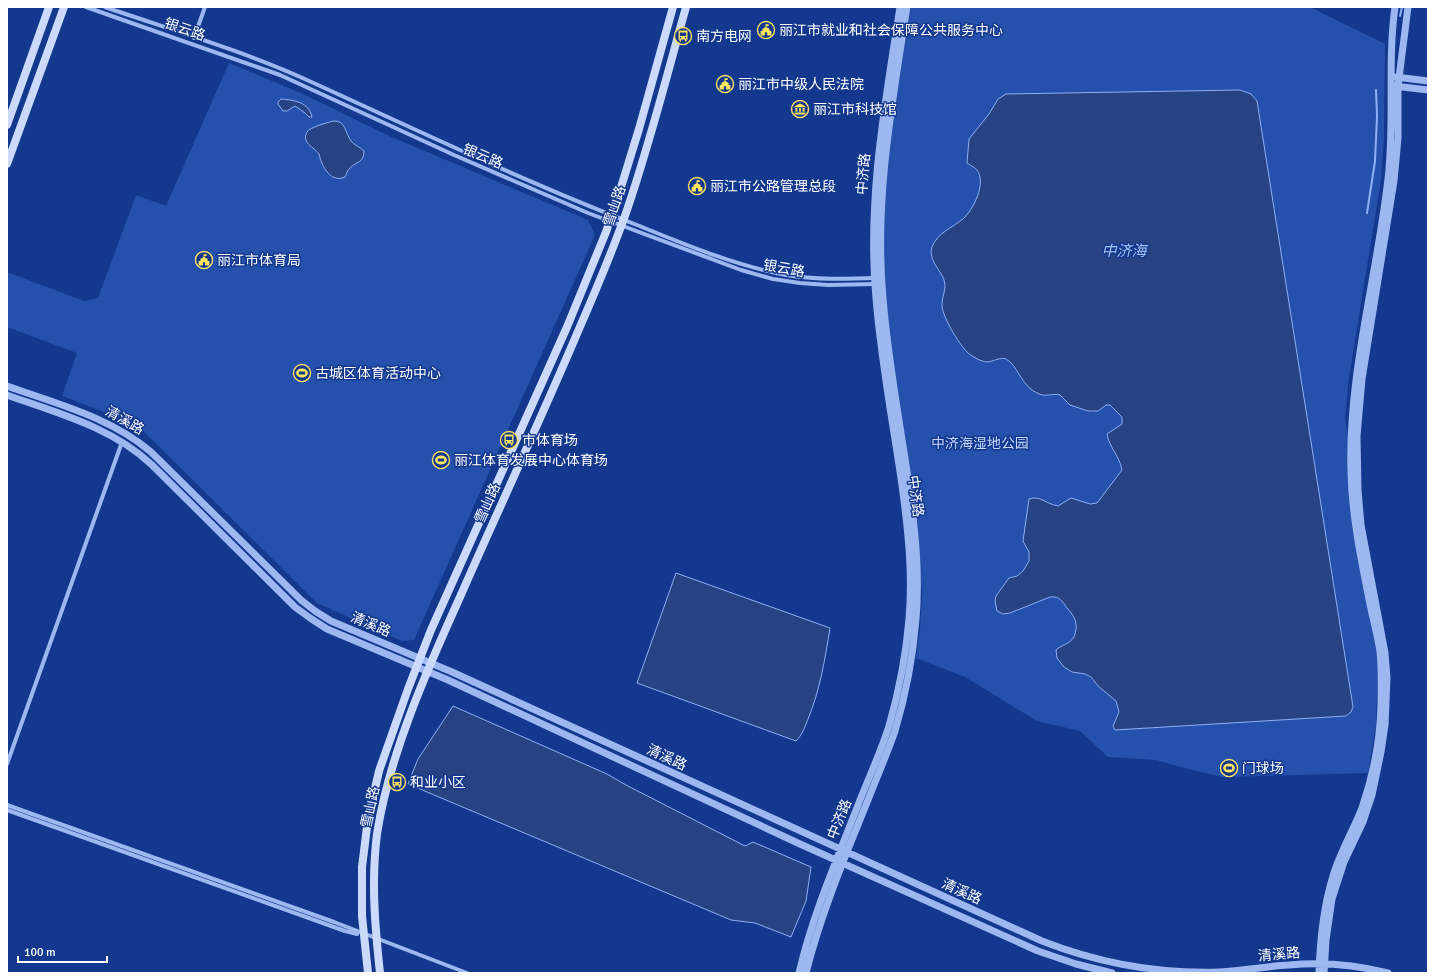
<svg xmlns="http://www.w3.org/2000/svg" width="1435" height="980" font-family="Signika,'Noto Sans SC',sans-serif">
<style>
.green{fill:#2550ac;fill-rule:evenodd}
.water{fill:#284384;stroke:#8fb0f4}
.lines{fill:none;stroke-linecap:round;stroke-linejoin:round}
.stream{stroke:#8fb0f4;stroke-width:2}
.minor{stroke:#9db7f1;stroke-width:4}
.tertiary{stroke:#9db7f1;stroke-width:7}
.secondary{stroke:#cbdafb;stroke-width:8}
.labels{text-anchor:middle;stroke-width:3;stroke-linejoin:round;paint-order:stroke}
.street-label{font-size:14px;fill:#fff;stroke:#13388d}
.poi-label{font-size:14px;fill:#fff;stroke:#13388d;text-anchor:start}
.park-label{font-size:14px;fill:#c4d6fc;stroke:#13388d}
.water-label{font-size:15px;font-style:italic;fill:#a9c2f8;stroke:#13388d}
</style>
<rect width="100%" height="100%" fill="#13388d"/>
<!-- green -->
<path class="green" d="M 911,7 L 1310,7 L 1385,44 L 1384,138 L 1381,180 L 1349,378 L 1345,417 L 1348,436 L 1348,473 L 1352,526 L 1375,639 L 1378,666 L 1376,725 L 1368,773 L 1223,777 L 1188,769 L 1156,760 L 1108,757 L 1080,731 L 1037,721 L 965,677 L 916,658 L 920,629 L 922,594 L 918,533 L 888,324 L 883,246 L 888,145 ZM 1239,90 L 1251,94 L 1257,101 L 1353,707 L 1351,712 L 1346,716 L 1115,730 C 1116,720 1120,710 1116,701 L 1057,648 C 1063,646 1070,643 1073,638 C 1079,626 1075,617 1068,608 C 1062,601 1060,596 1050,597 L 1010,613 L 1000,613 L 997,611 L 995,601 L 996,596 L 1009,578 L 1020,574 L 1028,565 L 1029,552 L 1026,544 L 1045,502 L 1058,506 L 1071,498 L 1094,505 L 1099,502 L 1122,470 L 1121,464 L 1108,439 L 1118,427 L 1123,424 L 1122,417 L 1110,405 L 1106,405 L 1094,412 L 1092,412 L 1070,405 L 1060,395 C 1053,393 1046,397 1039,394 C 1021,387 1018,365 1006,360 C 999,357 992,362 985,362 C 982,362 977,359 974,357 C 972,356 969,354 967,352 C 959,344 941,315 942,304 C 942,296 947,288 944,280 C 941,270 928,260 932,247 C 937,233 952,228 963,219 C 974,210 987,183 977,170 C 974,167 970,165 967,163 L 969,139 L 989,114 L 996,102 L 1006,94 Z
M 229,63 L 301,93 L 387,135 L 588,220 L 595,235 L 414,640 L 402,641 L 317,603 L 137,425 L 128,421 L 62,396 L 77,353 L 7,327 L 7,272 L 84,301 L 98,298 L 136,195 L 166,206 Z"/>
<!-- water -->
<path class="water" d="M 1240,90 L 1251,94 L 1257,101 L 1353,707 L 1351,712 L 1346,716 L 1115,730 L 1113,726 L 1119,712 L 1116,701 L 1098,686 L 1091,677 L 1085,674 L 1072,672 L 1064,667 L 1057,658 L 1056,650 C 1061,645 1070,644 1074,637 C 1079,624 1075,617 1067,608 C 1062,601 1060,596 1050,597 L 1010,613 L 1003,614 L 997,611 L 995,601 L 996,596 L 1009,578 L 1017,576 L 1023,571 L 1029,561 L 1029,552 L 1023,541 L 1029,499 C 1040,495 1046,504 1058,506 L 1071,498 L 1090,504 L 1097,503 L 1122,470 C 1120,457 1109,447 1107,434 L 1122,424 L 1122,417 L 1110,405 L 1106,405 L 1098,411 L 1088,411 L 1070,405 L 1060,395 C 1053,393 1046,397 1039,394 C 1021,387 1018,365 1006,359 C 1000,357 994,361 988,362 C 984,362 978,360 974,357 C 972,356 969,354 967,352 C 959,344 941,315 942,304 C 942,296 947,288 944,280 C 940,269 928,260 932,247 C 937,233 952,228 963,219 C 973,210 987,183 977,170 C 974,167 970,165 967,163 L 969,139 L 989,114 L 998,99 L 1006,94 Z
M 281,99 C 294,100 309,102 312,117 L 309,117 L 305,113 L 295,106 L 287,111 L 283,111 L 278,104 L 278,102 Z
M 333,121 C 346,120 345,133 351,141 C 354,145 360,147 364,151 C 364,164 356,161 350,168 C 347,170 347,174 345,177 C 334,182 326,173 322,163 C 320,160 320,157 319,154 C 314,147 301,143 307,132 C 310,127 327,123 333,121 Z
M 676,573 L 830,628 C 825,659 820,690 808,719 C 805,727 802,735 796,741 L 637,683 Z
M 453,706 L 607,774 L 626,785 L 745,846 L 753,842 L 811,867 L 806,901 L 791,937 L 755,923 L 731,920 L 408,784 L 418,759 Z"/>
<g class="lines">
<!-- stream -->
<path class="stream" d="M 1400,16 L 1402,7
M 1367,213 L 1375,161 L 1377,116 L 1376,90"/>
<!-- minor -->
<path class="minor" d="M 86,7 L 280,75 L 454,155 L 588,213 L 741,270 L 773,279 L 800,283 L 828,285 L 877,284
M 105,7 C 172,30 243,51 307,80 C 417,130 525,182 637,225 C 684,244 736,266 786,275 C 816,280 846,279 877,278
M 194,38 L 205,7
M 7,764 L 122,442
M 7,805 L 334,922 L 467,973
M 7,810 L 345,931 L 357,934"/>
<!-- tertiary -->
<path class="tertiary" d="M 1396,77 L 1428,81
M 1394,86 L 1428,90
M 7,386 C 57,404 110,417 151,452 L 301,600 L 315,611 L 331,621 L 452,672 L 1042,941 C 1098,963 1160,974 1220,972 C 1243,971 1266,966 1289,965 C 1322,962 1356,965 1388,973
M 7,395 C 57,413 112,427 152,465 L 295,607 L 310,618 L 327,629 L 448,680 L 800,844 L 1038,951 L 1076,964 L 1112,973
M 799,973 C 813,913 838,857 860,800 C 870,775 881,751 889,726 C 899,691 906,655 909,619 C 913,573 908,530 902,485 C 893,423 881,361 876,298 C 867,200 885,104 900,7
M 806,973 C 821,913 845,857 868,800 C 877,777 887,754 895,731 C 906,694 913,657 916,619 C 920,573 915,530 909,485 C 900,423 888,361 883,298 C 874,200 892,104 907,7
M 1319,973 C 1320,940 1323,908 1333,876 C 1340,852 1353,831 1362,808 C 1373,776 1380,740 1381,706 C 1381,688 1382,670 1380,652 C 1378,637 1374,623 1371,609 C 1362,564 1352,518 1351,472 C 1348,373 1377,277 1388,179 C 1395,122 1387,64 1395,7
M 1324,973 L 1326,940 L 1332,899 L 1344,862 L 1363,822 L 1372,795 L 1381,752 L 1385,725 L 1387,678 L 1385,653 L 1361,525 L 1358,490 L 1357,436 L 1362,379 L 1394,181 L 1398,138 L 1398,86 L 1408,7"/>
<!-- secondary -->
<path class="secondary" d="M 7,125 L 49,7
M 7,164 L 64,7
M 368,973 L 362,916 L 362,867 L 368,819 L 379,771 L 408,689 L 431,630 L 567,327 L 606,232 L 622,184 L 639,129 L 673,7
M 380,973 C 375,927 371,881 377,834 C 389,755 427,670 460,597 C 499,508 541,419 579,329 C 596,290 613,250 627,210 C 650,143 667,75 686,7"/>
</g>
<!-- icons -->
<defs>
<g id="civic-ring" transform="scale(0.9)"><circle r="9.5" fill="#13388d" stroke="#ffe65d" stroke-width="1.5"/><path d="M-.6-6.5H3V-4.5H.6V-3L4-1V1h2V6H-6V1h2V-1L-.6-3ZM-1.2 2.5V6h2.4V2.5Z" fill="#ffe65d"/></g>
<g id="bus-ring" transform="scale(0.9)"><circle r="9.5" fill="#13388d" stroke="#ffe65d" stroke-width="1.5"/><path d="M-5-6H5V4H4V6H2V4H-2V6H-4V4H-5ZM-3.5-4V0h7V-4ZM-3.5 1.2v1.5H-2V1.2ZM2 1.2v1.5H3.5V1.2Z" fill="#ffe65d"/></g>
<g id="museum-ring" transform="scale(0.9)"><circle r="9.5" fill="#13388d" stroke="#ffe65d" stroke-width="1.5"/><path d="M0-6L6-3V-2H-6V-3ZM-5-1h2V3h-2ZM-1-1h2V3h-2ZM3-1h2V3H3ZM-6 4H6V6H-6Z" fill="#ffe65d"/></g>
<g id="stadium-ring" transform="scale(0.9)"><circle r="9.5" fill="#13388d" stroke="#ffe65d" stroke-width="1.5"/><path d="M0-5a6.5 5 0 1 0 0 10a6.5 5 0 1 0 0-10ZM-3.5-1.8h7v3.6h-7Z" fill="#ffe65d"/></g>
</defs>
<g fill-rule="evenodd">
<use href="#civic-ring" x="766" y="30"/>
<use href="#bus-ring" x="683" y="36"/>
<use href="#civic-ring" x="725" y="84"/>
<use href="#museum-ring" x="800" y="109"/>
<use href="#civic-ring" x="697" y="186"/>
<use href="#civic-ring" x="204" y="260"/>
<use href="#stadium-ring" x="302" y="373"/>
<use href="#bus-ring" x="509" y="440"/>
<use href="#stadium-ring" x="441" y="460"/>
<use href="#stadium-ring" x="1229" y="768"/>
<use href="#bus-ring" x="397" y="782"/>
</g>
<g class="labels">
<!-- street labels -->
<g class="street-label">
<text transform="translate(185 29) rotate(19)" y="5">银云路</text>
<text transform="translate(483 156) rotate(23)" y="5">银云路</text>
<text transform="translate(863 174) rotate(-85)" y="5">中济路</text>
<text transform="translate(614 206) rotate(-71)" y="5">雪山路</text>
<text transform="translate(784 268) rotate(10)" y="5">银云路</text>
<text transform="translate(125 420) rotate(30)" y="5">清溪路</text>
<text transform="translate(916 496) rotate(82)" y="5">中济路</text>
<text transform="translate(487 503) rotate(-66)" y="5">雪山路</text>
<text transform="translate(371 624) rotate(23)" y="5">清溪路</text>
<text transform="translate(667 757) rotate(25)" y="5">清溪路</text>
<text transform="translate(370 807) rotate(-78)" y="5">雪山路</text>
<text transform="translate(839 819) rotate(-68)" y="5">中济路</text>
<text transform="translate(962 891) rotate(24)" y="5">清溪路</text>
<text transform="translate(1279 954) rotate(-5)" y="5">清溪路</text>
</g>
<!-- poi labels -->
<g class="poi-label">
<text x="779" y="35">丽江市就业和社会保障公共服务中心</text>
<text x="696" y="41">南方电网</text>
<text x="738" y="89">丽江市中级人民法院</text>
<text x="813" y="114">丽江市科技馆</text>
<text x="710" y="191">丽江市公路管理总段</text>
<text x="217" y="265">丽江市体育局</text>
<text x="315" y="378">古城区体育活动中心</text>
<text x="522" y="445">市体育场</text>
<text x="454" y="465">丽江体育发展中心体育场</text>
<text x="1242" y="773">门球场</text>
<text x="410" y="787">和业小区</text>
</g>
<!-- park labels -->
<g class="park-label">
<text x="980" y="448">中济海湿地公园</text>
</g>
<!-- water labels -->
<g class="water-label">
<text x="1124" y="256">中济海</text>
</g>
</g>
<!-- border -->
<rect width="1435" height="980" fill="none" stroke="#ffffff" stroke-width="16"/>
<!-- scale -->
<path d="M18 956v6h89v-6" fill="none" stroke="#ffffff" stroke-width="2"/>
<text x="24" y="956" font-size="12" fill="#ffffff" stroke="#13388d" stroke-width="3" paint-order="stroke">100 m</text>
</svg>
